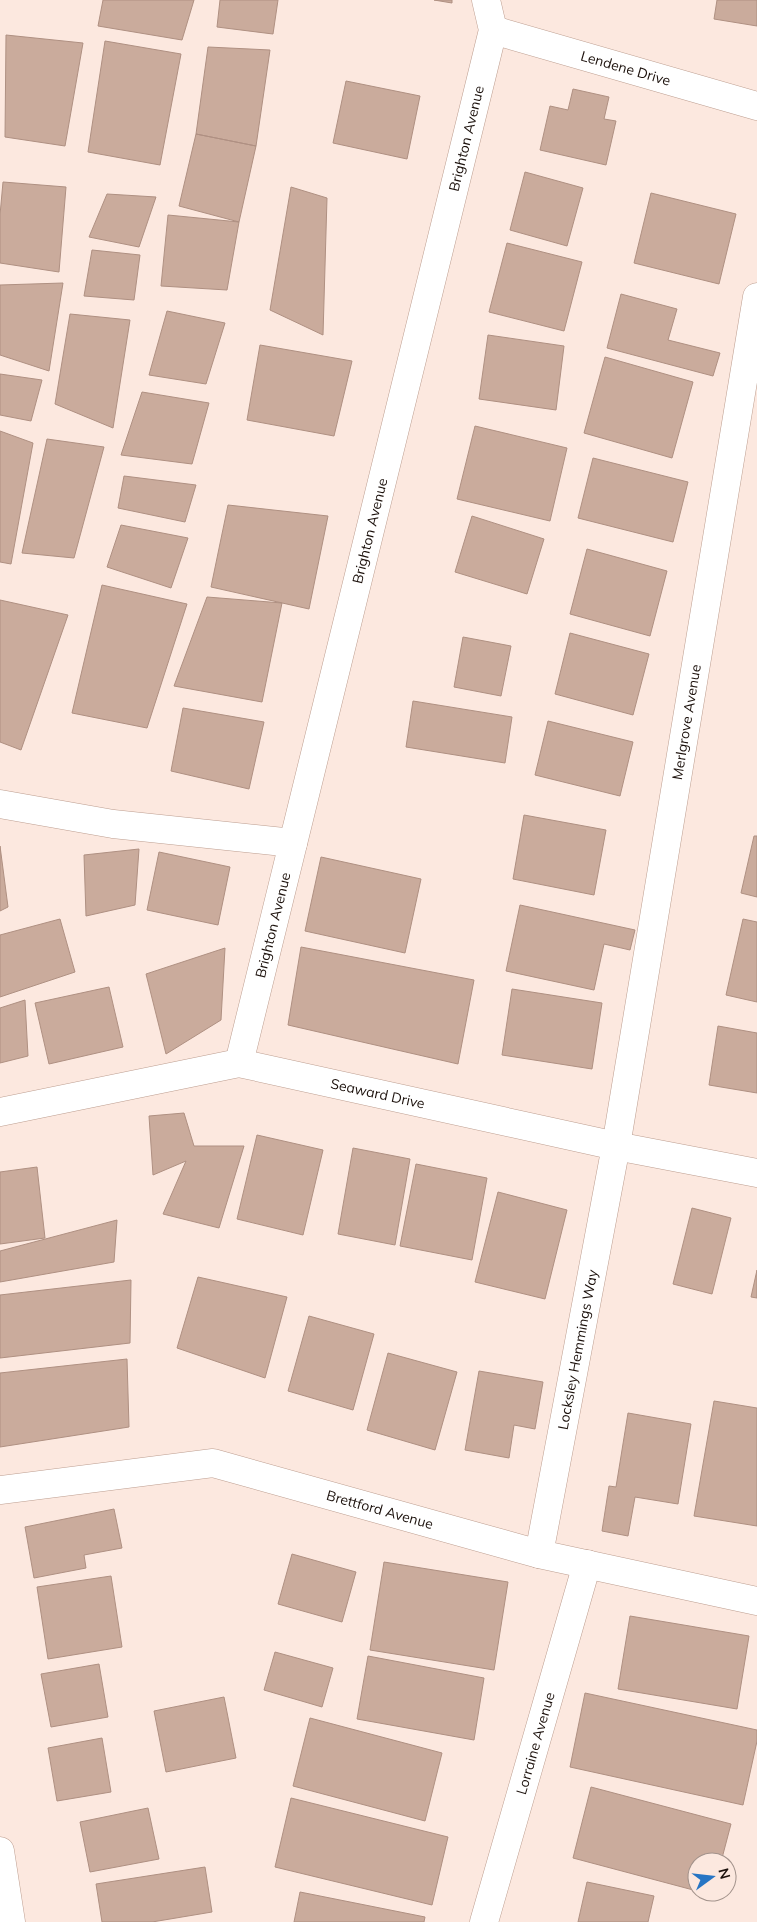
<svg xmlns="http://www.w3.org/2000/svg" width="757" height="1922" font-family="Mulish,sans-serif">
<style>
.building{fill:#caab9c;stroke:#af9082}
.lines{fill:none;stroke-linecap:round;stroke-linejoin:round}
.street-casing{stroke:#bd9e90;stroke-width:29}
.street{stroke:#fff;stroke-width:28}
.labels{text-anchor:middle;stroke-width:4.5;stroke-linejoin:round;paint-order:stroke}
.street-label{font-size:14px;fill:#1c110c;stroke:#fce8df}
</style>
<rect width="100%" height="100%" fill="#fce8df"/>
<!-- building -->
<path class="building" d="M 103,0 L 194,0 L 182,40 L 98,26 Z
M 220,0 L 278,0 L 273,34 L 217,27 Z
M 434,0 L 452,0 L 452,3 Z
M 717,0 L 757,0 L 757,26 L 714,19 Z
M 6,35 L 83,43 L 65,146 L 5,137 Z
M 105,41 L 181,54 L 160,165 L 88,152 Z
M 208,47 L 270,50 L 256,146 L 196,134 Z
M 346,81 L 420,96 L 407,159 L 333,143 Z
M 573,89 L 609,97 L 604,119 L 616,121 L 606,165 L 540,150 L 550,106 L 568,110 Z
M 196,134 L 256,146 L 239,222 L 179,206 Z
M 525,172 L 583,188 L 567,246 L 510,230 Z
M 3,182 L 66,187 L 59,272 L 0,263 L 0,215 Z
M 291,187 L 327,198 L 323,335 L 270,310 Z
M 651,193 L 736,214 L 719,284 L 634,263 Z
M 107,194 L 156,197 L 139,247 L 89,237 Z
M 168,215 L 239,222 L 227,290 L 161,286 Z
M 507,243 L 582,262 L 564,331 L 489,312 Z
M 92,250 L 140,255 L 134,300 L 84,296 Z
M 63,283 L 49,371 L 0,355 L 0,285 Z
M 621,294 L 677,309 L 668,340 L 720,353 L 713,376 L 607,348 Z
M 167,311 L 225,323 L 206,384 L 149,375 Z
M 70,314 L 130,320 L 113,428 L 55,404 Z
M 488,335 L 564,346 L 556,410 L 479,399 Z
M 260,345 L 352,361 L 334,436 L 247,420 Z
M 605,357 L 693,382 L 672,458 L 584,433 Z
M 0,374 L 42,380 L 31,421 L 0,415 Z
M 142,392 L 209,403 L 192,464 L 121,455 Z
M 475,426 L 567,448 L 550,521 L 457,499 Z
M 0,431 L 33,443 L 11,564 L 0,562 Z
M 47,439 L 104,447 L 74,558 L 22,553 Z
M 593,458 L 688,482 L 673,542 L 578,518 Z
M 124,476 L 196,485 L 185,522 L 118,508 Z
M 228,505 L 328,516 L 309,609 L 211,587 Z
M 472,516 L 544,539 L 527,594 L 455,572 Z
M 121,525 L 188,538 L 171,588 L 107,567 Z
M 587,549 L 667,571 L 650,636 L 570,614 Z
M 102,585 L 187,604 L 147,728 L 72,713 Z
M 207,597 L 282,603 L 262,702 L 174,686 Z
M 0,600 L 68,615 L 21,750 L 0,742 Z
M 570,633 L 649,654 L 633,715 L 555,694 Z
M 463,637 L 511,646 L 501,696 L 454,687 Z
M 413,701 L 512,717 L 505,763 L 406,747 Z
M 183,708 L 264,722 L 249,789 L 171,771 Z
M 548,721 L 633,742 L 620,796 L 535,775 Z
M 524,815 L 606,830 L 594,895 L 513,879 Z
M 754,836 L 757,836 L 757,897 L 741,893 Z
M 0,846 L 8,907 L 0,911 Z
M 139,849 L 135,905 L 86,916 L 84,855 Z
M 159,852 L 230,867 L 218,925 L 147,910 Z
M 321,857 L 421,879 L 405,953 L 305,931 Z
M 520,905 L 635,930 L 630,950 L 604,944 L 594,990 L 506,971 Z
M 60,919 L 75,972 L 0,997 L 0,935 Z
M 743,919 L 757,922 L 757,1002 L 726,995 Z
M 301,947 L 474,980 L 458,1064 L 288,1025 Z
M 225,948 L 221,1020 L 166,1054 L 146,974 Z
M 109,987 L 123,1047 L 49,1064 L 35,1003 Z
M 512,989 L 602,1003 L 592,1069 L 502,1055 Z
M 25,1000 L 28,1056 L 0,1063 L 0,1008 Z
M 718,1026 L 757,1033 L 757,1093 L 709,1085 Z
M 184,1113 L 194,1146 L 244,1146 L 219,1228 L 163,1214 L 186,1161 L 153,1175 L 149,1116 Z
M 257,1135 L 323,1150 L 303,1235 L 237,1219 Z
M 353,1148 L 410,1159 L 395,1245 L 338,1234 Z
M 416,1164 L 487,1178 L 472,1260 L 400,1246 Z
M 37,1167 L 45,1238 L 0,1244 L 0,1172 Z
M 498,1192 L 567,1210 L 545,1299 L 475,1282 Z
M 692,1208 L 731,1218 L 712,1294 L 673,1284 Z
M 117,1220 L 114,1262 L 0,1282 L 0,1251 Z
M 757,1270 L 757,1298 L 751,1297 Z
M 198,1277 L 287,1297 L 265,1378 L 177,1348 Z
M 131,1280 L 130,1343 L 0,1358 L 0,1295 Z
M 309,1316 L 374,1334 L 353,1410 L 288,1391 Z
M 388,1353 L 457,1372 L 435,1450 L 367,1430 Z
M 127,1359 L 129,1427 L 0,1447 L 0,1373 Z
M 479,1371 L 543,1382 L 535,1429 L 514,1425 L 509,1458 L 465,1450 Z
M 714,1401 L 757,1408 L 757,1526 L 694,1516 Z
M 628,1413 L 691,1424 L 678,1504 L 635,1497 L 628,1536 L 602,1531 L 609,1486 L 616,1487 Z
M 114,1509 L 122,1548 L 84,1555 L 86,1568 L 34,1578 L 25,1527 Z
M 292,1554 L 356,1572 L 342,1622 L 278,1604 Z
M 384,1562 L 508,1582 L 494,1670 L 370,1650 Z
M 111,1576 L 122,1647 L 48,1659 L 37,1587 Z
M 630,1616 L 749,1636 L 737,1709 L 618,1689 Z
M 275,1652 L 333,1668 L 322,1707 L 264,1690 Z
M 368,1656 L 484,1678 L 474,1740 L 357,1719 Z
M 99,1664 L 108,1717 L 51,1727 L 41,1674 Z
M 585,1693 L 757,1730 L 757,1741 L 743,1805 L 570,1767 Z
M 224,1697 L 236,1758 L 166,1772 L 154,1711 Z
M 310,1718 L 442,1753 L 425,1821 L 293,1786 Z
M 102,1738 L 111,1792 L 57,1801 L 48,1748 Z
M 591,1787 L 731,1824 L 721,1862 L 697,1862 L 697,1891 L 573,1858 Z
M 291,1798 L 448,1837 L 432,1905 L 275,1867 Z
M 148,1808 L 159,1859 L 90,1872 L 80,1822 Z
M 205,1867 L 212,1912 L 152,1922 L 102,1922 L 96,1884 Z
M 587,1882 L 654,1896 L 648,1922 L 578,1922 Z
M 300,1892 L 425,1917 L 424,1922 L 294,1922 Z"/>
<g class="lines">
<!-- street casing -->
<g class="street-casing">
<g id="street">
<path id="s1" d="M 493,30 L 757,106"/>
<path d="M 0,804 L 113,824 L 293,843"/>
<path id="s2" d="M 239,1063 L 493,30 L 486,0"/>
<path id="s3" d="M 0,1112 L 239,1063 L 616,1146 L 757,1173"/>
<path id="s4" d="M 0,1490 L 213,1463 L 539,1554 L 757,1601"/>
<path id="s5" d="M 539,1554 L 616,1146 L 757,297"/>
<path d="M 0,1851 L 11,1922"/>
<path id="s6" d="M 484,1922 L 587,1564"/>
</g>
</g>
<!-- street -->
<use href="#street" class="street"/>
</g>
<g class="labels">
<!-- street labels -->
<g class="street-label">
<text dy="5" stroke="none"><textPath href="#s1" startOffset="138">Lendene Drive</textPath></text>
<text dy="5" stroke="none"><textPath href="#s2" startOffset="952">Brighton Avenue</textPath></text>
<text dy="5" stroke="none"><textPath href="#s2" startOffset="548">Brighton Avenue</textPath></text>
<text dy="5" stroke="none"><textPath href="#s5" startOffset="845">Merlgrove Avenue</textPath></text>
<text dy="5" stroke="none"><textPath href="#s2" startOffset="142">Brighton Avenue</textPath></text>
<text dy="5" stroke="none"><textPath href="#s3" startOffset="386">Seaward Drive</textPath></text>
<text dy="5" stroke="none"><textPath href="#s5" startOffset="208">Locksley Hemmings Way</textPath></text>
<text dy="5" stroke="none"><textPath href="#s4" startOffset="388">Brettford Avenue</textPath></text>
<text dy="5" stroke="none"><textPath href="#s6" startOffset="186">Lorraine Avenue</textPath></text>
</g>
</g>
<!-- north arrow -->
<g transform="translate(712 1877) rotate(75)"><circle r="24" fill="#fce8df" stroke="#a2928b"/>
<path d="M0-4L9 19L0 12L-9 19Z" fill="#2775c4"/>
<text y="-8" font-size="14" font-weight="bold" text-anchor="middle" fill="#1c110c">N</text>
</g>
</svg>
